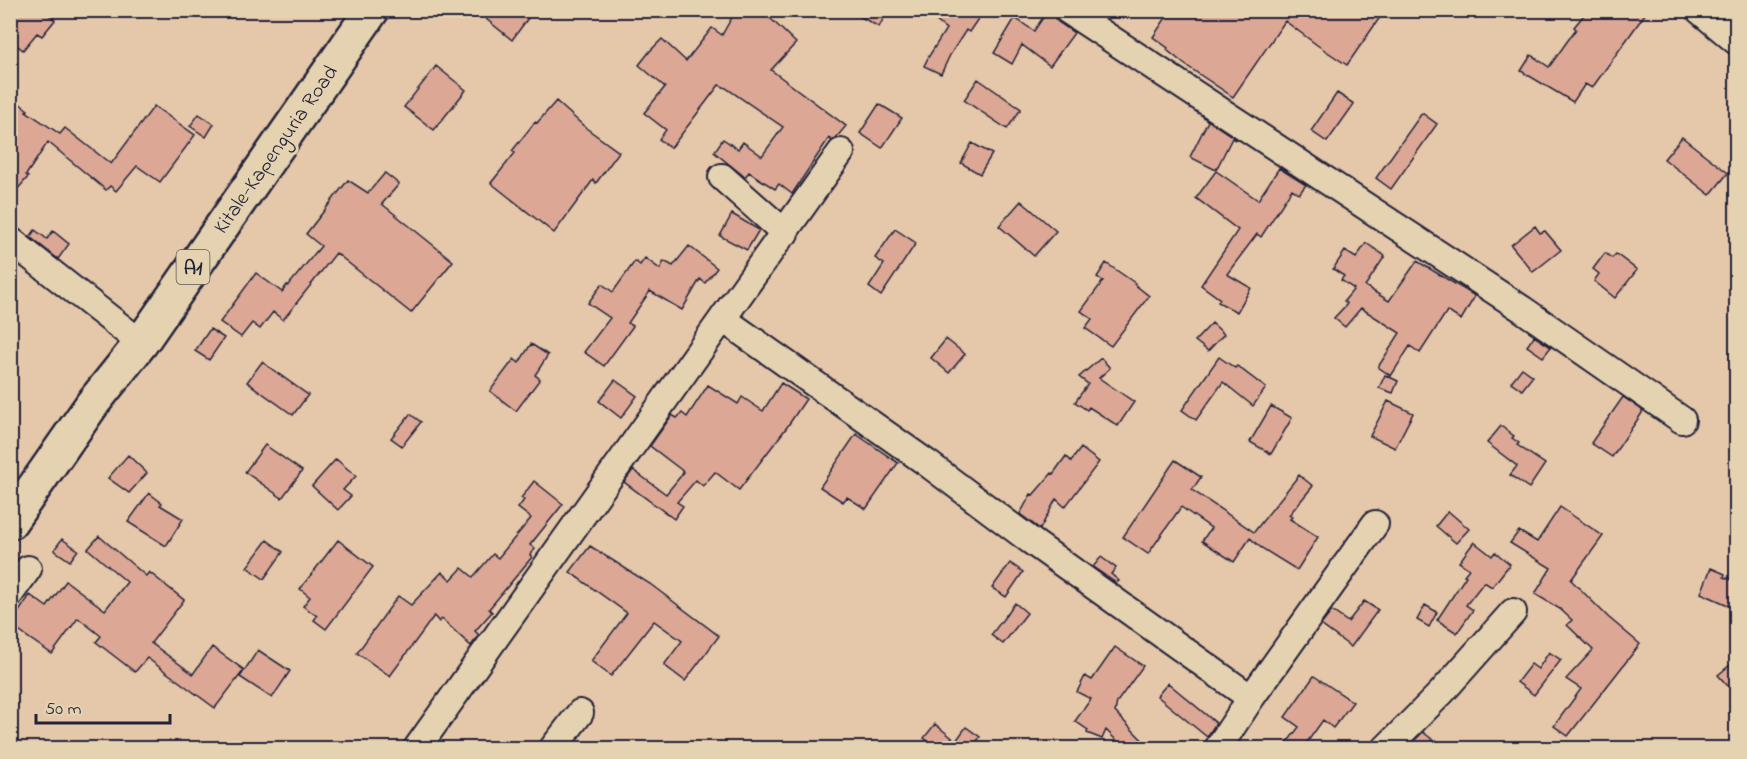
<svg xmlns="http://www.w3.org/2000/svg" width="1747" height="759" font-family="'Indie Flower',sans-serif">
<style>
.building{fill:#dca795;stroke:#22223b;stroke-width:1.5}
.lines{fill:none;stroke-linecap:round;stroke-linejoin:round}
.minor-casing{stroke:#22223b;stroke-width:30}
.highway-casing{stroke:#22223b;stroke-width:38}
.minor{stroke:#e5d2b0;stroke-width:26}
.highway{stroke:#e5d2b0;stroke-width:33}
.labels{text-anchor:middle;stroke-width:6;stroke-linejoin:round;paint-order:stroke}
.shield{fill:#e5d2b0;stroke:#5c575e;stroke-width:1.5}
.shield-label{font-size:20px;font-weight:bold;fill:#22223b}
.street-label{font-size:21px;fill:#22223b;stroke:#e5d2b0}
</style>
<rect width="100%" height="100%" fill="#e5c7a9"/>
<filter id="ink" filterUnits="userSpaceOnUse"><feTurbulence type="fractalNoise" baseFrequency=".0167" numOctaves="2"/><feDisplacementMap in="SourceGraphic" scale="12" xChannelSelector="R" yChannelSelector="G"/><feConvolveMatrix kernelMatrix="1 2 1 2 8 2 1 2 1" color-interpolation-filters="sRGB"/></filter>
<g filter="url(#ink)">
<!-- building -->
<path class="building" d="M 10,10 L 43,10 L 55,20 L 42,36 L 37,33 L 23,50 L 10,40 Z
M 475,10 L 534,10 L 512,40 Z
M 736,10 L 757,10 L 770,18 L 796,43 L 771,70 L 846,126 L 836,138 L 832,141 L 829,138 L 792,194 L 779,184 L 775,189 L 749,172 L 745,177 L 714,152 L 723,139 L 738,149 L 743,142 L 762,156 L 783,127 L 726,88 L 719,85 L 671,148 L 659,139 L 666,130 L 644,113 L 665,87 L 639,65 L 650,51 L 662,39 L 686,61 L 712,28 L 722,35 Z
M 848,10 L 888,10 L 879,27 Z
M 923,10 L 984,10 L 969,32 L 966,30 L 950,55 L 941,74 L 924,66 L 929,56 L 946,29 Z
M 1048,10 L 1052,10 L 1054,17 L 1058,22 L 1074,33 L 1050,66 L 1022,45 L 1012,64 L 994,53 L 1015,18 L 1034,31 Z
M 1171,10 L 1385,10 L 1347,65 L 1317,45 L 1285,21 L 1233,97 L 1184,64 L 1167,50 L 1168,48 L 1153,37 Z
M 1588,10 L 1648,10 L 1592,88 L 1585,84 L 1573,102 L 1521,71 L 1531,55 L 1549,67 L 1576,29 L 1574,27 Z
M 436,66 L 466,90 L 434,130 L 404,107 Z
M 978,79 L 1021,109 L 1007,129 L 964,100 Z
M 1337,93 L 1354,104 L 1327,142 L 1311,131 Z
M 10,96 L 28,110 L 26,111 L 60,134 L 65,128 L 111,164 L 154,106 L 195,135 L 160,182 L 137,166 L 116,191 L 110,186 L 106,190 L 48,142 L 26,175 L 28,177 L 10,198 Z
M 556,101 L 586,128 L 619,152 L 596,183 L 593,180 L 554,233 L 491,183 L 515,153 L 512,151 L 535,122 L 537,123 Z
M 879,104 L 902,118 L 882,148 L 860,133 Z
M 1422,113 L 1437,124 L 1391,189 L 1376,178 Z
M 199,114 L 214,124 L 206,137 L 190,126 Z
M 1203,117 L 1236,139 L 1235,140 L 1232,138 L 1216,170 L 1190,157 L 1208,121 Z
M 1682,137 L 1728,173 L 1710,195 L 1664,159 Z
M 972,143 L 992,154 L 980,174 L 961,163 Z
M 1279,168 L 1306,185 L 1299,194 L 1292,189 L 1261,237 L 1257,234 L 1227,274 L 1251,288 L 1237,312 L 1218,302 L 1220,299 L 1201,285 L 1238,230 L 1196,198 L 1216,171 L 1258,200 Z
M 385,173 L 399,184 L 382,204 L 453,261 L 411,313 L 336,253 L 283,320 L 273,312 L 260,329 L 252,323 L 241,337 L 220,322 L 256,273 L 282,292 L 287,285 L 288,286 L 321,246 L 306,234 L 348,180 L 368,193 Z
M 1021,201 L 1056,231 L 1034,256 L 999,226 Z
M 732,214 L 759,230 L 747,250 L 720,236 Z
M 1535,226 L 1540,233 L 1545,231 L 1561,250 L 1533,272 L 1511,245 Z
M 895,229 L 916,243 L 881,296 L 869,287 L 884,264 L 875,258 Z
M 35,230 L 47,239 L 53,231 L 69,244 L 58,259 L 30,237 Z
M 1366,243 L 1385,256 L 1365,286 L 1389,301 L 1417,261 L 1475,296 L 1461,320 L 1447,311 L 1420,353 L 1410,346 L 1391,376 L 1378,367 L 1400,333 L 1361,308 L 1345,327 L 1334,318 L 1347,304 L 1344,301 L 1354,289 L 1341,280 L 1344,276 L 1333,269 L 1345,251 L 1356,258 Z
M 689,246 L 717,268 L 705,283 L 700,279 L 682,310 L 650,291 L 628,323 L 633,326 L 604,366 L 584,352 L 610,318 L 588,303 L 602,284 L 613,292 L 635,261 L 640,265 L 645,258 L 660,269 L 664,261 L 673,266 Z
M 1605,253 L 1612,258 L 1616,254 L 1637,270 L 1615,298 L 1594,281 L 1599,274 L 1593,269 Z
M 1106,263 L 1135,283 L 1134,284 L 1149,296 L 1111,346 L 1085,328 L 1092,319 L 1081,311 L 1103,281 L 1097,277 Z
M 1212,323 L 1224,334 L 1208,351 L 1195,341 Z
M 210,329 L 224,338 L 209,360 L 195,351 Z
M 1534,336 L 1551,347 L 1543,357 L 1527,346 Z
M 946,339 L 965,354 L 949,373 L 931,358 Z
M 531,344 L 548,355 L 535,375 L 540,379 L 516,411 L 490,391 L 514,359 L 519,363 Z
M 1219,357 L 1235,368 L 1237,366 L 1266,388 L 1253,406 L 1223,382 L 1196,420 L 1182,410 Z
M 1101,358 L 1110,368 L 1099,378 L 1134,402 L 1118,426 L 1089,407 L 1087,410 L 1075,402 L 1088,384 L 1079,377 Z
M 262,362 L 308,395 L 293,415 L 247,382 Z
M 1522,368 L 1533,376 L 1522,390 L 1511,382 Z
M 1385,375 L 1398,381 L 1393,393 L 1379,388 Z
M 615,380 L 637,396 L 621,418 L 599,401 Z
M 781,383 L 806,399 L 787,427 L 739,490 L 715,472 L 703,486 L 696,480 L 677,502 L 683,506 L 674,519 L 624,482 L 633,470 L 666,494 L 684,472 L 650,446 L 672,415 L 677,418 L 682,413 L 687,417 L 708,385 L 738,404 L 742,397 L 763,411 Z
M 1623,397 L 1642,410 L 1642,413 L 1612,457 L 1591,443 Z
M 1388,401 L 1413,413 L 1395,448 L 1370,436 Z
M 1271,406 L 1292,418 L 1271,454 L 1250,442 Z
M 410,414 L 421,422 L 402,446 L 391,438 Z
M 1501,426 L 1514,436 L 1512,438 L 1519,443 L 1517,445 L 1545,464 L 1529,488 L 1510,475 L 1517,466 L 1487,443 Z
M 856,434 L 898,463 L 866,509 L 847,497 L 843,502 L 820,487 Z
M 265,445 L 302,471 L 282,498 L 245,472 Z
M 1081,448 L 1099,462 L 1065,507 L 1056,499 L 1040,529 L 1020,514 L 1031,494 L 1033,495 L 1052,473 L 1053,474 L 1066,456 L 1071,461 Z
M 128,455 L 147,473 L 129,493 L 108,478 Z
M 336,459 L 356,476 L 343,490 L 351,496 L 338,510 L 312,486 Z
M 1175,460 L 1201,477 L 1192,490 L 1254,532 L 1299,475 L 1313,486 L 1289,515 L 1292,517 L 1290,519 L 1318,537 L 1297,570 L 1260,547 L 1250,538 L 1234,562 L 1202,541 L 1211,528 L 1181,507 L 1148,554 L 1123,537 Z
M 534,481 L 563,504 L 530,545 L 535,549 L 530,555 L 532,557 L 489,609 L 492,612 L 475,631 L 479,635 L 471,646 L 442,619 L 439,622 L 434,616 L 390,676 L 357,653 L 398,596 L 411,605 L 442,572 L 451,580 L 462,568 L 473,577 L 493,554 L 498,558 L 531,518 L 518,508 L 524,500 L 521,498 Z
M 149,493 L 162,503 L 160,505 L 183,519 L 166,546 L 128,522 Z
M 1560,507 L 1603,536 L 1571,580 L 1608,617 L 1640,644 L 1568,736 L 1554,726 L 1581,689 L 1566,679 L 1593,650 L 1567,625 L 1572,620 L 1560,609 L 1535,594 L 1551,568 L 1510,543 L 1519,531 L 1537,542 Z
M 1448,511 L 1469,529 L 1456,543 L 1436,526 Z
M 99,536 L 146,576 L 149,572 L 184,600 L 151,643 L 193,674 L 212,647 L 244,670 L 215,708 L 147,658 L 135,672 L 96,642 L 101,636 L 78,618 L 52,654 L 10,625 L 30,595 L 47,607 L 66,581 L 105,610 L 127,582 L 88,549 Z
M 62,539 L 78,550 L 70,561 L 54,550 Z
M 267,540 L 283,552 L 264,579 L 247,567 Z
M 338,540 L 373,567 L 326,629 L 314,620 L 317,616 L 303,606 L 310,597 L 300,589 Z
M 1474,542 L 1492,556 L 1495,552 L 1510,564 L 1492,587 L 1484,582 L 1466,605 L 1473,610 L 1457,633 L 1437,620 L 1466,576 L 1464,575 L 1469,569 L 1459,562 Z
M 590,546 L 650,584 L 719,636 L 685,681 L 664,665 L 682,641 L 654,621 L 611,676 L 591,661 L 627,613 L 570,572 Z
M 1101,557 L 1116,568 L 1111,574 L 1119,581 L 1116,583 L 1093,567 Z
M 1010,563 L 1023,572 L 1006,597 L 992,588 Z
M 1711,568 L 1725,574 L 1724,577 L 1737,582 L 1737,609 L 1701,593 Z
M 1364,601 L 1378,610 L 1351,647 L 1321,625 L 1332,611 L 1348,622 Z
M 1015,603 L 1027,613 L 1003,644 L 991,635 Z
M 1425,605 L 1437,612 L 1429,627 L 1417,620 Z
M 1115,647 L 1143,666 L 1117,702 L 1115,712 L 1150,748 L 1124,748 L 1106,730 L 1102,739 L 1087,733 L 1088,730 L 1075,721 L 1091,699 L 1077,692 L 1085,676 L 1092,680 Z
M 258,650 L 290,671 L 272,698 L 240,677 Z
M 1549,652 L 1561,660 L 1534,695 L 1517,682 L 1531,664 L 1538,669 Z
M 1737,659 L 1737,696 L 1718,675 Z
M 1314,676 L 1353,702 L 1333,728 L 1323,720 L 1303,748 L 1283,748 L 1299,727 L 1285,717 Z
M 1168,683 L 1216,723 L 1207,737 L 1157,696 Z
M 935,724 L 956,741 L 966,727 L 980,737 L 972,748 L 937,748 L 924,738 Z
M 1423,732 L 1443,748 L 1420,748 L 1413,742 Z"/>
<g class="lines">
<!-- minor casing -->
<g class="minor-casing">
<path id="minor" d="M 1067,10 L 1522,309 L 1682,420
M 1699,10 L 1736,41
M 722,177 L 785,233
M 10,240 L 141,343
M 723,319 L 927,463 L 1031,541 L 1251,698 L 1218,748
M 10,594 L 28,569
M 1251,698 L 1375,524
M 417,748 L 841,152
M 553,748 L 580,713
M 1386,748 L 1441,693 L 1513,612"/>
</g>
<!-- highway casing -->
<g class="highway-casing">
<path id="highway" d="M 10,522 L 93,403 L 141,343 L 372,10"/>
</g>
<!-- minor -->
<use href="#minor" class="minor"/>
<!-- highway -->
<use href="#highway" class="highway"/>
</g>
</g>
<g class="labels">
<!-- shield labels -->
<rect class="shield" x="176.5" y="250" width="33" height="34" rx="4.5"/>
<g class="shield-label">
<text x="193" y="274">A1</text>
</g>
<!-- street labels -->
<g class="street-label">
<text transform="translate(275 149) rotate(-55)" y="7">Kitale-Kapenguria Road</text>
</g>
</g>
<!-- margin -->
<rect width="1747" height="759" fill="none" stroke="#e5d2b0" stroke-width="36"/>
<rect x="18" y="18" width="1711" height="723" fill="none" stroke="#22223b" stroke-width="2" filter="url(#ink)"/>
<!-- scale -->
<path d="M36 714v9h134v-9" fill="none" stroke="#22223b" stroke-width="3"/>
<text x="45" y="714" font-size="18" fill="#22223b" stroke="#e5d2b0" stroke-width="4.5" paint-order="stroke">50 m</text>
</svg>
